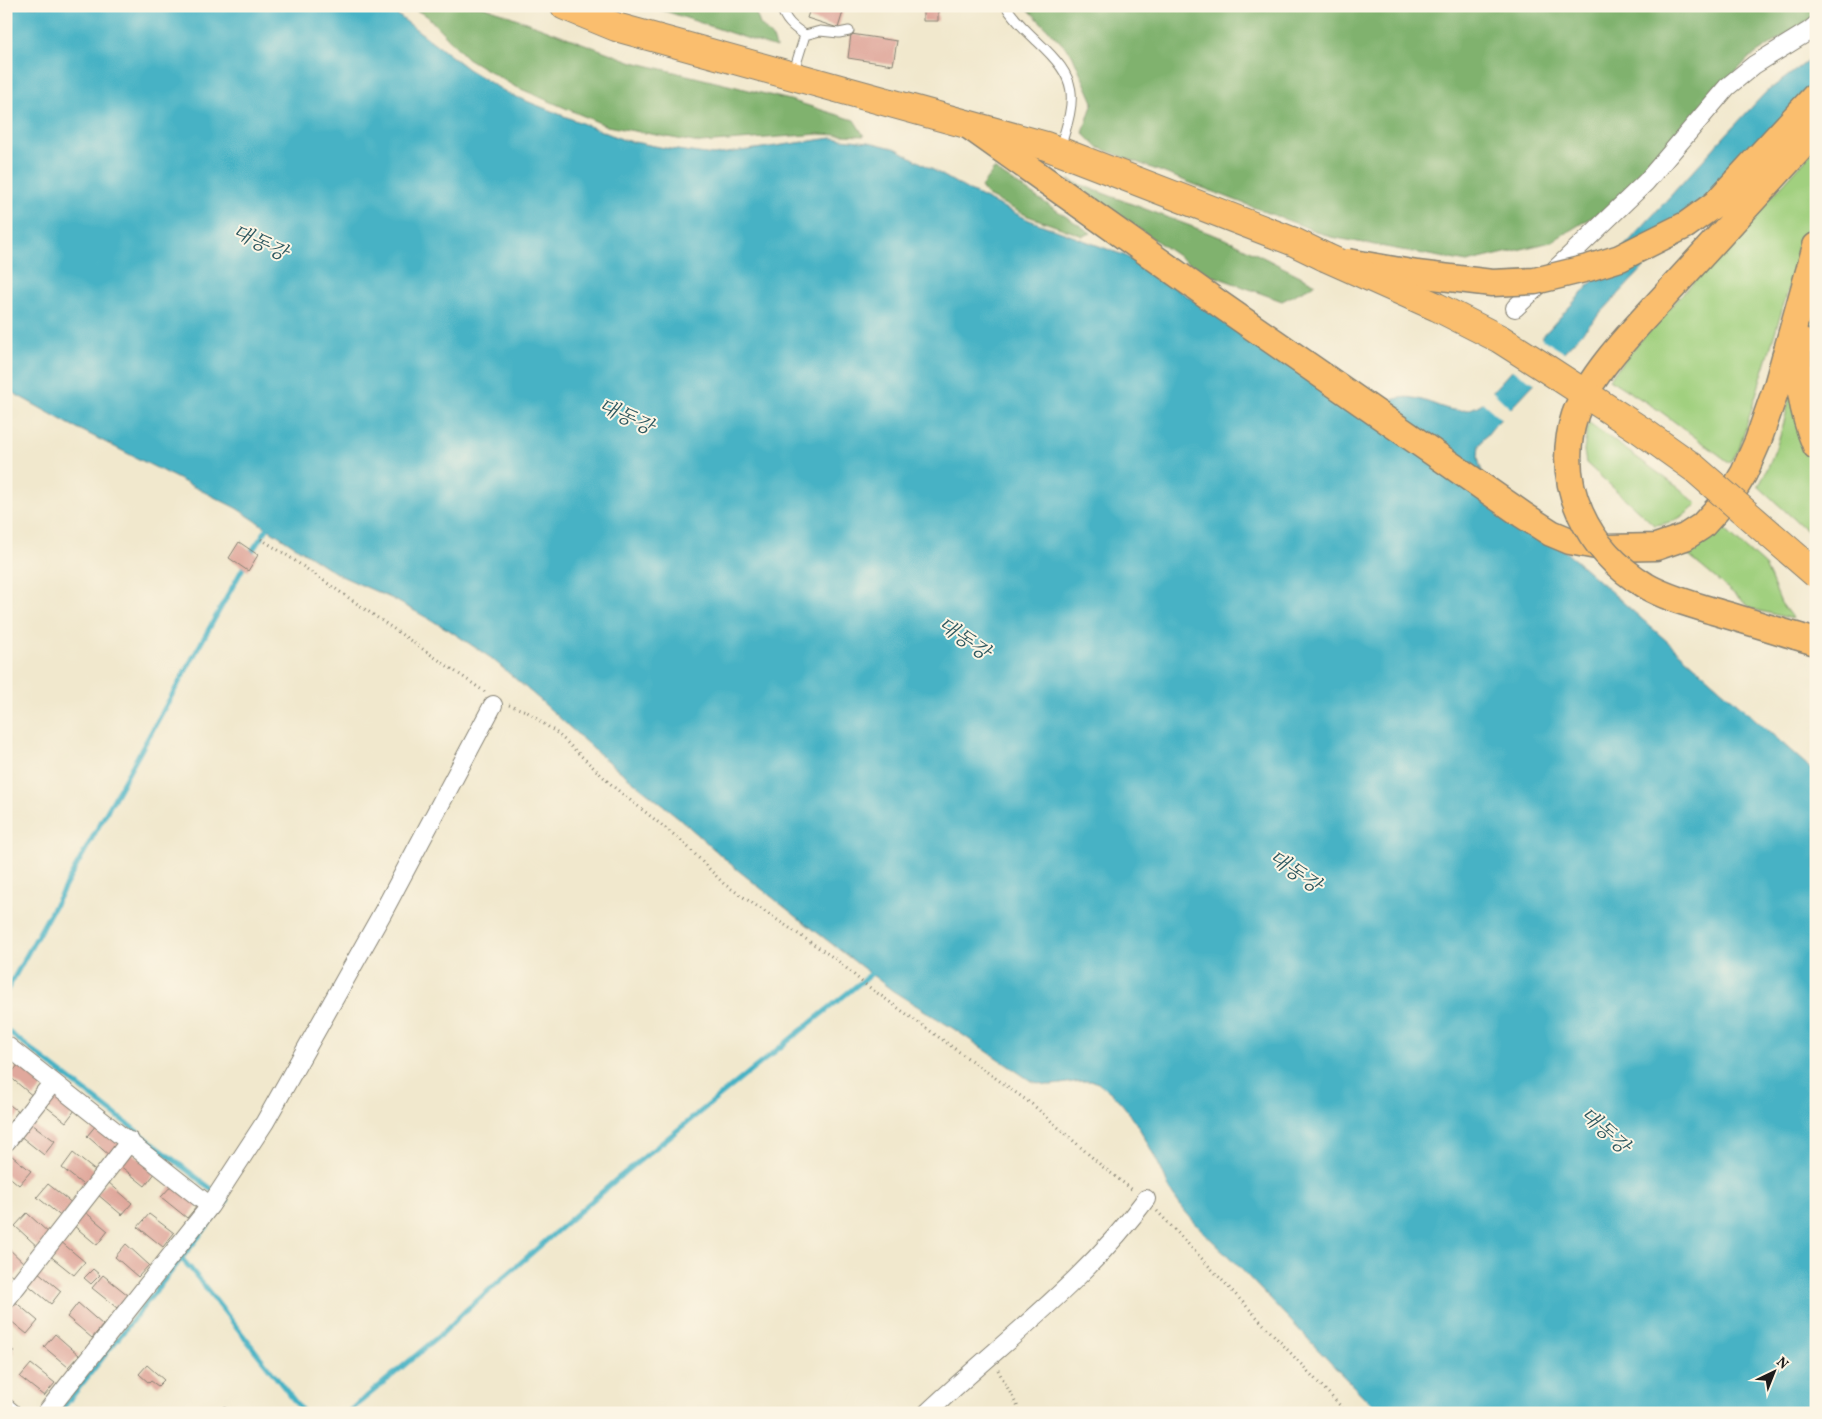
<svg xmlns="http://www.w3.org/2000/svg" width="1822" height="1419" font-family="Vollkorn,'Noto Serif KR',serif">
<style>
.green{fill:#a1d07f;stroke:#5e764e}
.forest{fill:#80b26e;stroke:#4e6745}
.water{fill:#47b2c5;stroke:#326770}
.pier{fill:#f1e8cd}
.lines{fill:none;stroke-linecap:round;stroke-linejoin:round}
.stream{stroke:#47b2c5;stroke-width:5}
.building{fill:#e0a89c}
.lane-casing{stroke:#868274;stroke-width:11}
.street-casing{stroke:#868274;stroke-width:20}
.primary-casing{stroke:#868274;stroke-width:29}
.highway-casing{stroke:#868274;stroke-width:30}
.path{stroke:#868274;stroke-width:3;stroke-dasharray:1 4;stroke-linecap:butt}
.lane{stroke:#fff;stroke-width:9}
.street{stroke:#fff;stroke-width:18}
.primary{stroke:#fabe6e;stroke-width:26}
.highway{stroke:#fabe6e;stroke-width:28}
.primary-bridge-casing{stroke:#868274;stroke-width:29;stroke-linecap:butt}
.highway-bridge-casing{stroke:#868274;stroke-width:30;stroke-linecap:butt}
.primary-bridge{stroke:#fabe6e;stroke-width:26}
.highway-bridge{stroke:#fabe6e;stroke-width:28}
.labels{text-anchor:middle;stroke-width:4;stroke-linejoin:round;paint-order:stroke}
.water-label{font-size:20px;font-style:italic;fill:#2d5860;stroke:#fcf5e5}
</style>
<rect width="100%" height="100%" fill="#fcf5e5"/>
<filter id="ink" filterUnits="userSpaceOnUse"><feTurbulence type="fractalNoise" baseFrequency=".02" numOctaves="2"/><feDisplacementMap in="SourceGraphic" scale="10" xChannelSelector="R" yChannelSelector="G"/><feConvolveMatrix kernelMatrix="1 2 1 2 8 2 1 2 1" color-interpolation-filters="sRGB"/></filter>
<filter id="wash" filterUnits="userSpaceOnUse"><feTurbulence type="fractalNoise" baseFrequency=".0096" numOctaves="4" result="noise"/><feDisplacementMap in="SourceGraphic" scale="20" xChannelSelector="R" yChannelSelector="G"/><feGaussianBlur stdDeviation="1.12" result="paint"/><feColorMatrix in="noise" values="0 0 0 0 0 0 0 0 0 0 0 0 0 0 0 0 0 1.4 0 .05"/><feComposite in="paint" operator="in"/></filter>
<g filter="url(#wash)">
<rect width="100%" height="100%" fill="#f1e8cd"/>
<!-- green -->
<path class="green" d="M 1816,148 L 1816,212 L 1805,235 L 1748,421 L 1739,449 L 1730,463 L 1660,411 L 1609,379 L 1648,332 Z
M 1816,288 L 1816,411 L 1807,357 L 1813,298 Z
M 1790,392 L 1798,411 L 1816,472 L 1816,539 L 1758,486 L 1761,482 C 1776,451 1785,426 1790,392 Z
M 1588,422 L 1679,488 L 1697,504 C 1686,516 1671,524 1654,525 L 1586,463 L 1584,451 Z
M 1723,528 L 1766,567 L 1781,603 L 1793,619 L 1752,609 L 1683,551 L 1703,543 Z"/>
<!-- forest -->
<path class="forest" d="M 408,6 L 483,6 L 633,62 L 790,100 L 854,120 L 864,136 L 819,134 L 700,143 L 607,126 L 514,86 L 467,58 L 427,16 Z
M 650,6 L 753,6 L 760,24 L 774,40 L 776,48 Z
M 1025,6 L 1816,6 L 1816,15 L 1749,58 L 1610,206 L 1551,242 L 1467,262 L 1331,237 L 1097,147 L 1083,133 L 1093,102 L 1072,54 Z
M 994,169 L 1091,233 L 1083,236 L 1028,216 L 988,196 L 981,187 Z
M 1068,180 L 1233,242 L 1316,284 L 1282,301 L 1200,271 Z"/>
<!-- water -->
<path class="water" d="M 6,6 L 386,6 L 468,69 L 509,94 L 624,140 L 670,149 L 713,155 L 832,138 L 869,142 L 897,149 L 968,190 L 1029,220 L 1126,256 L 1220,317 L 1361,414 C 1376,407 1396,394 1413,398 C 1438,402 1455,420 1481,404 L 1723,138 L 1765,93 L 1816,55 L 1816,85 L 1495,425 L 1479,445 L 1478,457 L 1480,466 L 1496,505 L 1565,551 L 1816,773 L 1816,1413 L 1380,1413 C 1333,1367 1289,1318 1243,1271 C 1219,1246 1192,1224 1173,1195 C 1168,1188 1166,1179 1162,1171 C 1146,1140 1129,1102 1098,1083 C 1087,1077 1060,1086 1046,1085 C 1041,1084 1036,1082 1031,1081 L 954,1029 L 893,991 L 797,917 L 734,867 L 678,817 L 601,756 L 539,699 L 491,658 L 449,630 L 393,599 L 339,575 L 236,508 L 69,424 L 6,389 Z"/>
<!-- pier -->
<path class="pier" d="M 1539,337 L 1565,353 L 1536,384 L 1510,369 Z
M 1491,390 L 1512,410 L 1502,420 L 1481,401 Z"/>
<g class="lines">
<!-- stream -->
<path class="stream" d="M 252,551 L 267,529
M 6,992 L 243,568
M 6,1030 L 227,1201 L 59,1413
M 182,1259 L 191,1269 L 304,1413
M 347,1413 L 444,1332 L 465,1311 L 617,1179 L 871,974"/>
</g>
<g id="blocks">
<!-- building -->
<path class="building" d="M 811,6 L 825,6 L 843,12 L 838,28 L 807,18 Z
M 923,10 L 938,10 L 938,21 L 923,21 Z
M 851,34 L 897,41 L 893,65 L 848,58 Z
M 239,542 L 258,555 L 248,571 L 229,558 Z
M 19,1064 L 45,1084 L 34,1097 L 9,1076 Z
M 53,1093 L 75,1110 L 66,1122 L 44,1105 Z
M 6,1102 L 20,1113 L 9,1127 L 6,1125 Z
M 29,1122 L 55,1141 L 44,1155 L 19,1135 Z
M 97,1124 L 120,1144 L 110,1156 L 87,1136 Z
M 130,1151 L 156,1172 L 145,1186 L 119,1165 Z
M 7,1152 L 31,1171 L 19,1185 L 6,1174 Z
M 73,1153 L 98,1173 L 87,1188 L 62,1168 Z
M 108,1182 L 132,1203 L 122,1215 L 97,1194 Z
M 48,1184 L 73,1204 L 63,1218 L 37,1197 Z
M 173,1184 L 198,1205 L 187,1218 L 161,1197 Z
M 84,1211 L 108,1231 L 97,1245 L 73,1225 Z
M 27,1213 L 51,1235 L 39,1248 L 15,1226 Z
M 149,1214 L 174,1233 L 163,1247 L 138,1227 Z
M 60,1241 L 85,1262 L 74,1275 L 49,1255 Z
M 126,1244 L 149,1265 L 138,1277 L 115,1257 Z
M 6,1246 L 26,1265 L 14,1277 L 6,1270 Z
M 93,1269 L 100,1275 L 91,1284 L 84,1278 Z
M 37,1271 L 61,1291 L 51,1304 L 27,1284 Z
M 103,1275 L 128,1295 L 117,1308 L 92,1288 Z
M 13,1300 L 38,1321 L 27,1334 L 6,1317 L 6,1309 Z
M 78,1303 L 103,1325 L 92,1338 L 67,1317 Z
M 55,1334 L 79,1355 L 68,1367 L 44,1347 Z
M 6,1344 L 14,1351 L 6,1361 Z
M 31,1364 L 55,1383 L 44,1396 L 20,1377 Z
M 147,1365 L 164,1380 L 158,1386 L 151,1381 L 149,1383 L 139,1374 Z
M 224,1406 L 231,1413 L 217,1413 Z"/>
</g>
</g>
<g filter="url(#ink)">
<use href="#blocks" fill-opacity="0" stroke="#868274" stroke-width="1"/>
<g class="lines">
<!-- lane casing -->
<g class="lane-casing">
<path id="lane" d="M 781,6 C 785,21 793,27 805,35 L 820,31 L 839,33 L 849,31
M 1006,6 C 1014,20 1026,30 1037,41 C 1079,80 1077,95 1060,148
M 793,74 L 805,35"/>
</g>
<!-- street casing -->
<g class="street-casing">
<path id="street" d="M 1515,308 L 1646,182 L 1727,87 L 1754,65 L 1809,31 L 1816,25
M 6,1045 L 210,1206
M 6,1142 L 53,1082
M 6,1300 L 130,1141
M 6,1408 L 12,1413
M 46,1413 L 210,1206 L 265,1122 L 383,912 L 493,705
M 927,1413 C 1002,1342 1084,1283 1146,1199"/>
</g>
<!-- primary casing -->
<g class="primary-casing">
<path id="primary" d="M 969,126 L 1221,305 L 1523,515 L 1551,533 L 1570,541 L 1607,548 L 1656,547 L 1685,537 L 1702,526 L 1732,493 L 1744,473 L 1758,441 L 1777,386 L 1816,246
M 1799,339 C 1796,374 1802,413 1816,446
M 1796,636 L 1816,642"/>
</g>
<!-- highway casing -->
<g class="highway-casing">
<path id="highway" d="M 565,6 L 616,27 L 1046,146 L 1292,241 L 1325,257"/>
</g>
<!-- path -->
<path class="path" d="M 261,539 L 288,556 L 485,692
M 509,705 L 526,711 L 557,733 L 615,788 L 683,842 L 724,884 L 837,960 L 862,982 L 1033,1105 L 1103,1167 L 1134,1191
M 1157,1211 L 1347,1413
M 998,1370 L 1021,1413"/>
<!-- lane -->
<use href="#lane" class="lane"/>
<!-- street -->
<use href="#street" class="street"/>
<!-- primary -->
<use href="#primary" class="primary"/>
<!-- highway -->
<use href="#highway" class="highway"/>
<!-- primary-bridge casing -->
<g class="primary-bridge-casing">
<path id="primary-bridge" d="M 1348,262 L 1417,274 L 1492,283 L 1535,281 L 1588,268 L 1620,258 L 1686,225 L 1715,204 L 1816,95
M 1796,636 C 1769,628 1741,619 1713,611 C 1691,604 1667,598 1646,586 C 1587,550 1553,484 1575,415 C 1590,372 1642,321 1673,287 C 1721,235 1768,183 1816,131"/>
</g>
<!-- highway-bridge casing -->
<g class="highway-bridge-casing">
<path id="highway-bridge" d="M 1325,257 L 1437,307 L 1500,339 L 1547,369 L 1642,431 L 1694,468 L 1816,574"/>
</g>
<!-- primary-bridge -->
<use href="#primary-bridge" class="primary-bridge"/>
<!-- highway-bridge -->
<use href="#highway-bridge" class="highway-bridge"/>
</g>
</g>
<g class="labels">
<!-- water labels -->
<g class="water-label">
<text transform="translate(260 242) rotate(25)" y="7">대동강</text>
<text transform="translate(626 416) rotate(25)" y="7">대동강</text>
<text transform="translate(964 638) rotate(35)" y="7">대동강</text>
<text transform="translate(1295 871) rotate(35)" y="7">대동강</text>
<text transform="translate(1605 1130) rotate(42)" y="7">대동강</text>
</g>
</g>
<!-- margin -->
<rect width="1822" height="1419" fill="none" stroke="#fcf5e5" stroke-width="25"/>
<!-- north arrow -->
<g transform="translate(1774 1372) rotate(43)" stroke="#fcf5e5" stroke-width="4" paint-order="stroke">
<path d="M0-4L9 19L0 12L-9 19Z" fill="#1c1c1c"/>
<text y="-8" font-size="14" font-weight="bold" text-anchor="middle" fill="#1c1c1c">N</text>
</g>
</svg>
